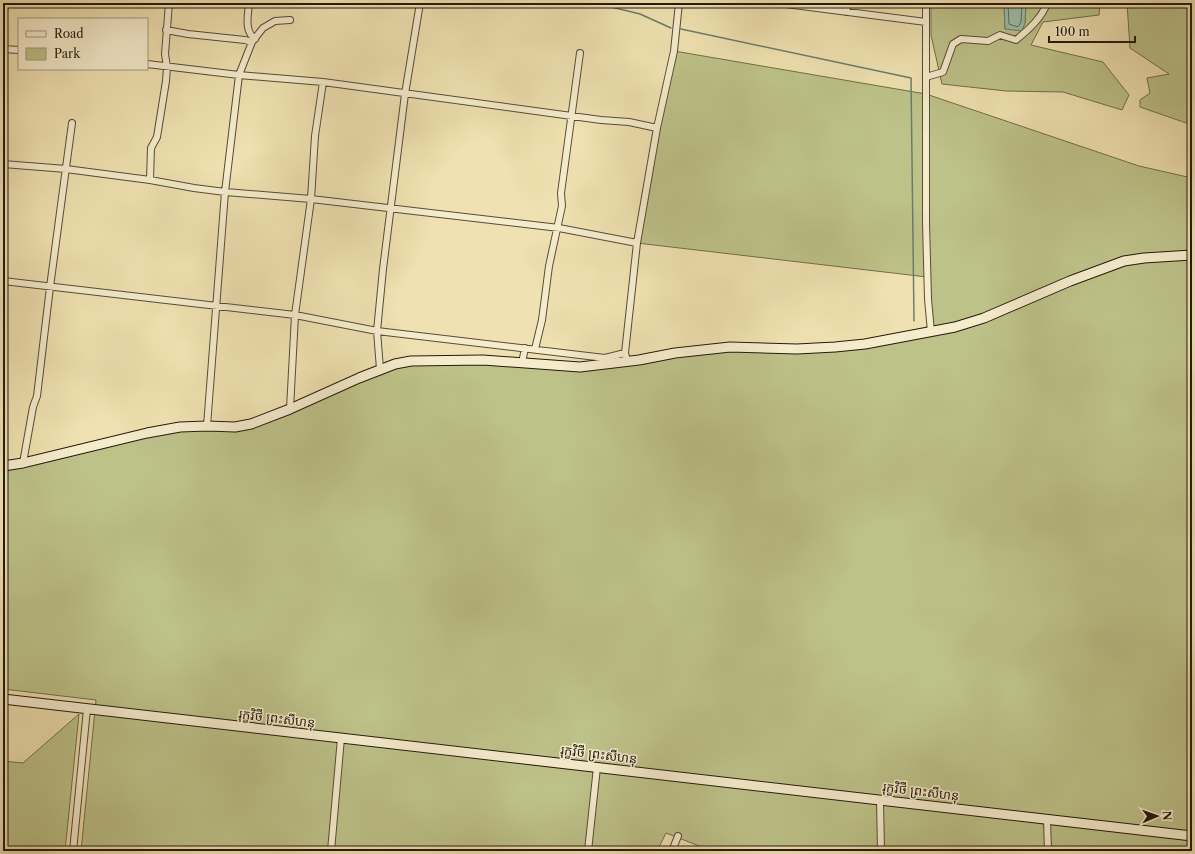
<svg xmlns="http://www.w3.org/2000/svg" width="1195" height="854" font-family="'Libre Caslon Text','Noto Sans Khmer',serif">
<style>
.green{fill:#bdc289;stroke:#716e4c}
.water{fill:#9abeaa;stroke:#6b7c6c}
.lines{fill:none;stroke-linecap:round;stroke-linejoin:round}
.shore{stroke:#606c5c;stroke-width:1}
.stream{stroke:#6b7c6c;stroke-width:1.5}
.street-casing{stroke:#584b38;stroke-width:8}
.secondary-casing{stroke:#25190f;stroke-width:11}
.street{stroke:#f5eccc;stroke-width:6}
.secondary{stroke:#f5eccc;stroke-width:9}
.labels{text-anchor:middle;stroke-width:3;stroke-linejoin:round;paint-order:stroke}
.street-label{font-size:13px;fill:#25190f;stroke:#f5eccc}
</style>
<rect width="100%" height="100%" fill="#efe1b1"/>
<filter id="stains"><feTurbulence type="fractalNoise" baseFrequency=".005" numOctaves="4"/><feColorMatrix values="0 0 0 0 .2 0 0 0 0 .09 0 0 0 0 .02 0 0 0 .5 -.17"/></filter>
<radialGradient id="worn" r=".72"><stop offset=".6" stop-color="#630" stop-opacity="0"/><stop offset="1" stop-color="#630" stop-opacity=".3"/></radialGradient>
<!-- green -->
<path class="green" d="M 931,3 L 1004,3 L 1005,29 L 1025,23 L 1026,3 L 1100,3 L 1099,15 L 1043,22 L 1031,45 L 1103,62 L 1129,95 L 1122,110 L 1063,92 L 1006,91 L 942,84 L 931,35 Z
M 1127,3 L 1192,3 L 1192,125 L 1140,107 L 1140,100 L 1150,93 L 1147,78 L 1169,74 L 1130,48 Z
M 674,51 L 926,94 L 1139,166 L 1192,178 L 1192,851 L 712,851 L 666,833 L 657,851 L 81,851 L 96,700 L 3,689 L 3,472 L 147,433 L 235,427 L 411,361 L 580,367 L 730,347 L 797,349 L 931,332 L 927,277 L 637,243 Z
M 79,714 L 65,851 L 3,851 L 3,761 L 23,763 Z"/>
<!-- water -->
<path class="water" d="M 1004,3 L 1026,3 L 1025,23 L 1022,31 L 1005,29 Z"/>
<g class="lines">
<!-- shore -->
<path class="shore" d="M 1008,3 L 1009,24 L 1018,27 L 1021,22 L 1022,3"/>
<!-- stream -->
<path class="stream" d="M 595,3 L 640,14 L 671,28
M 681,29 L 911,78 L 914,321"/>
<!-- street casing -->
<g class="street-casing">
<path id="street" d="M 249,3 C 248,15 244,31 255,39
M 778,3 L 926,22
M 926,3 L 926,223 L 928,299 L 931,332
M 846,12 L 848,3
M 3,21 L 5,3
M 166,30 L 188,34 L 245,40 L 252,42
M 3,49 L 19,50
M 147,64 L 239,75 L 323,82 L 601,120 L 629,122 L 657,128
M 926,77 L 943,72 L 953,44 L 961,39 L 988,41 L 1000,35 L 1016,40 C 1028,30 1042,18 1047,3
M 3,164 L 66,169 L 150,180 L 194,188 L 225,192 L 311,199 L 559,228 L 637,243
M 150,180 L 151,148 L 157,137 L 166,81 L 167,67 L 165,54 L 169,3
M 3,281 L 295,315 L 377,331 L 605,358 L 625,353
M 535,349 L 542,320 L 549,266 L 562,206 L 561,193 L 580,53
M 626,357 L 625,353 L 637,243 L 657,128 L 674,51 L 679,3
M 522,363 L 525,348
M 380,369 L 377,331 L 383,269 L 405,94 L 420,3
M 290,409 L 295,315 L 311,199 L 315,136 L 323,82
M 207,426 L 225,192 L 239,75 L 252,42 L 263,28 L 275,21 L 290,20
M 23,463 L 33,407 L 37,396 L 50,287 L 72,123
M 880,800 L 881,851
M 1047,819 L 1048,851
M 73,851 L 87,709
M 331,851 L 341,738
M 588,851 L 597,767
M 672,851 L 678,836"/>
</g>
<!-- secondary casing -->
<g class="secondary-casing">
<path id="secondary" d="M 3,466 L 23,463 L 147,433 L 180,427 L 207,426 L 235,427 L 251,424 L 290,409 L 359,378 L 395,364 L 411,361 L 483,360 L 580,367 L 639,360 L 675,353 L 730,347 L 797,349 L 835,347 L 865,344 L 955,327 L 984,318 L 1070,281 L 1124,261 L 1144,258 L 1192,255
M 3,699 L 1192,836"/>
</g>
<!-- street -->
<use href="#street" class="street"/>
<!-- secondary -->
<use href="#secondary" class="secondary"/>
</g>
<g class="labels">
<!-- street labels -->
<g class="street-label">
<text transform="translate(277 718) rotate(7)" y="5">រុក្ខវិថី ព្រះសីហនុ</text>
<text transform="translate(599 754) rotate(7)" y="5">រុក្ខវិថី ព្រះសីហនុ</text>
<text transform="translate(921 791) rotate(7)" y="5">រុក្ខវិថី ព្រះសីហនុ</text>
</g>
</g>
<!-- margin -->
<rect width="1195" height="854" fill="none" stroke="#efe1b1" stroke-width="16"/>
<rect x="4" y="4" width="1187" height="846" fill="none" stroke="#25190f" stroke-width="2"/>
<rect x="8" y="8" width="1179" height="838" fill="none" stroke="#25190f"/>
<!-- legend -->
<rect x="18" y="18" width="130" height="52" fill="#f5eccc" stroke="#a29880"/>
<rect x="26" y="31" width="20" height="6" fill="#f5eccc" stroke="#a29880"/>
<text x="54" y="38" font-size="12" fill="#25190f">Road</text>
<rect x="26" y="48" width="20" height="12" fill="#bdc289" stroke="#a29880"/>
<text x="54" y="58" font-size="12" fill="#25190f">Park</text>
<!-- north arrow -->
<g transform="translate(1157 816) rotate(88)" stroke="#f5eccc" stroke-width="3" paint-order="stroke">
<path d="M0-3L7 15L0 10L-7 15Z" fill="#25190f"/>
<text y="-6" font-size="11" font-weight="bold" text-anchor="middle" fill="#25190f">N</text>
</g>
<!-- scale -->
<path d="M1049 36v6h86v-6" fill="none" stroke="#25190f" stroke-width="2"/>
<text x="1055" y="36" font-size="12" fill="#25190f" stroke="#f5eccc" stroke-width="3" paint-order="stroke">100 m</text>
<rect width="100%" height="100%" filter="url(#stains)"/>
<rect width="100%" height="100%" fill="url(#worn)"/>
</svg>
